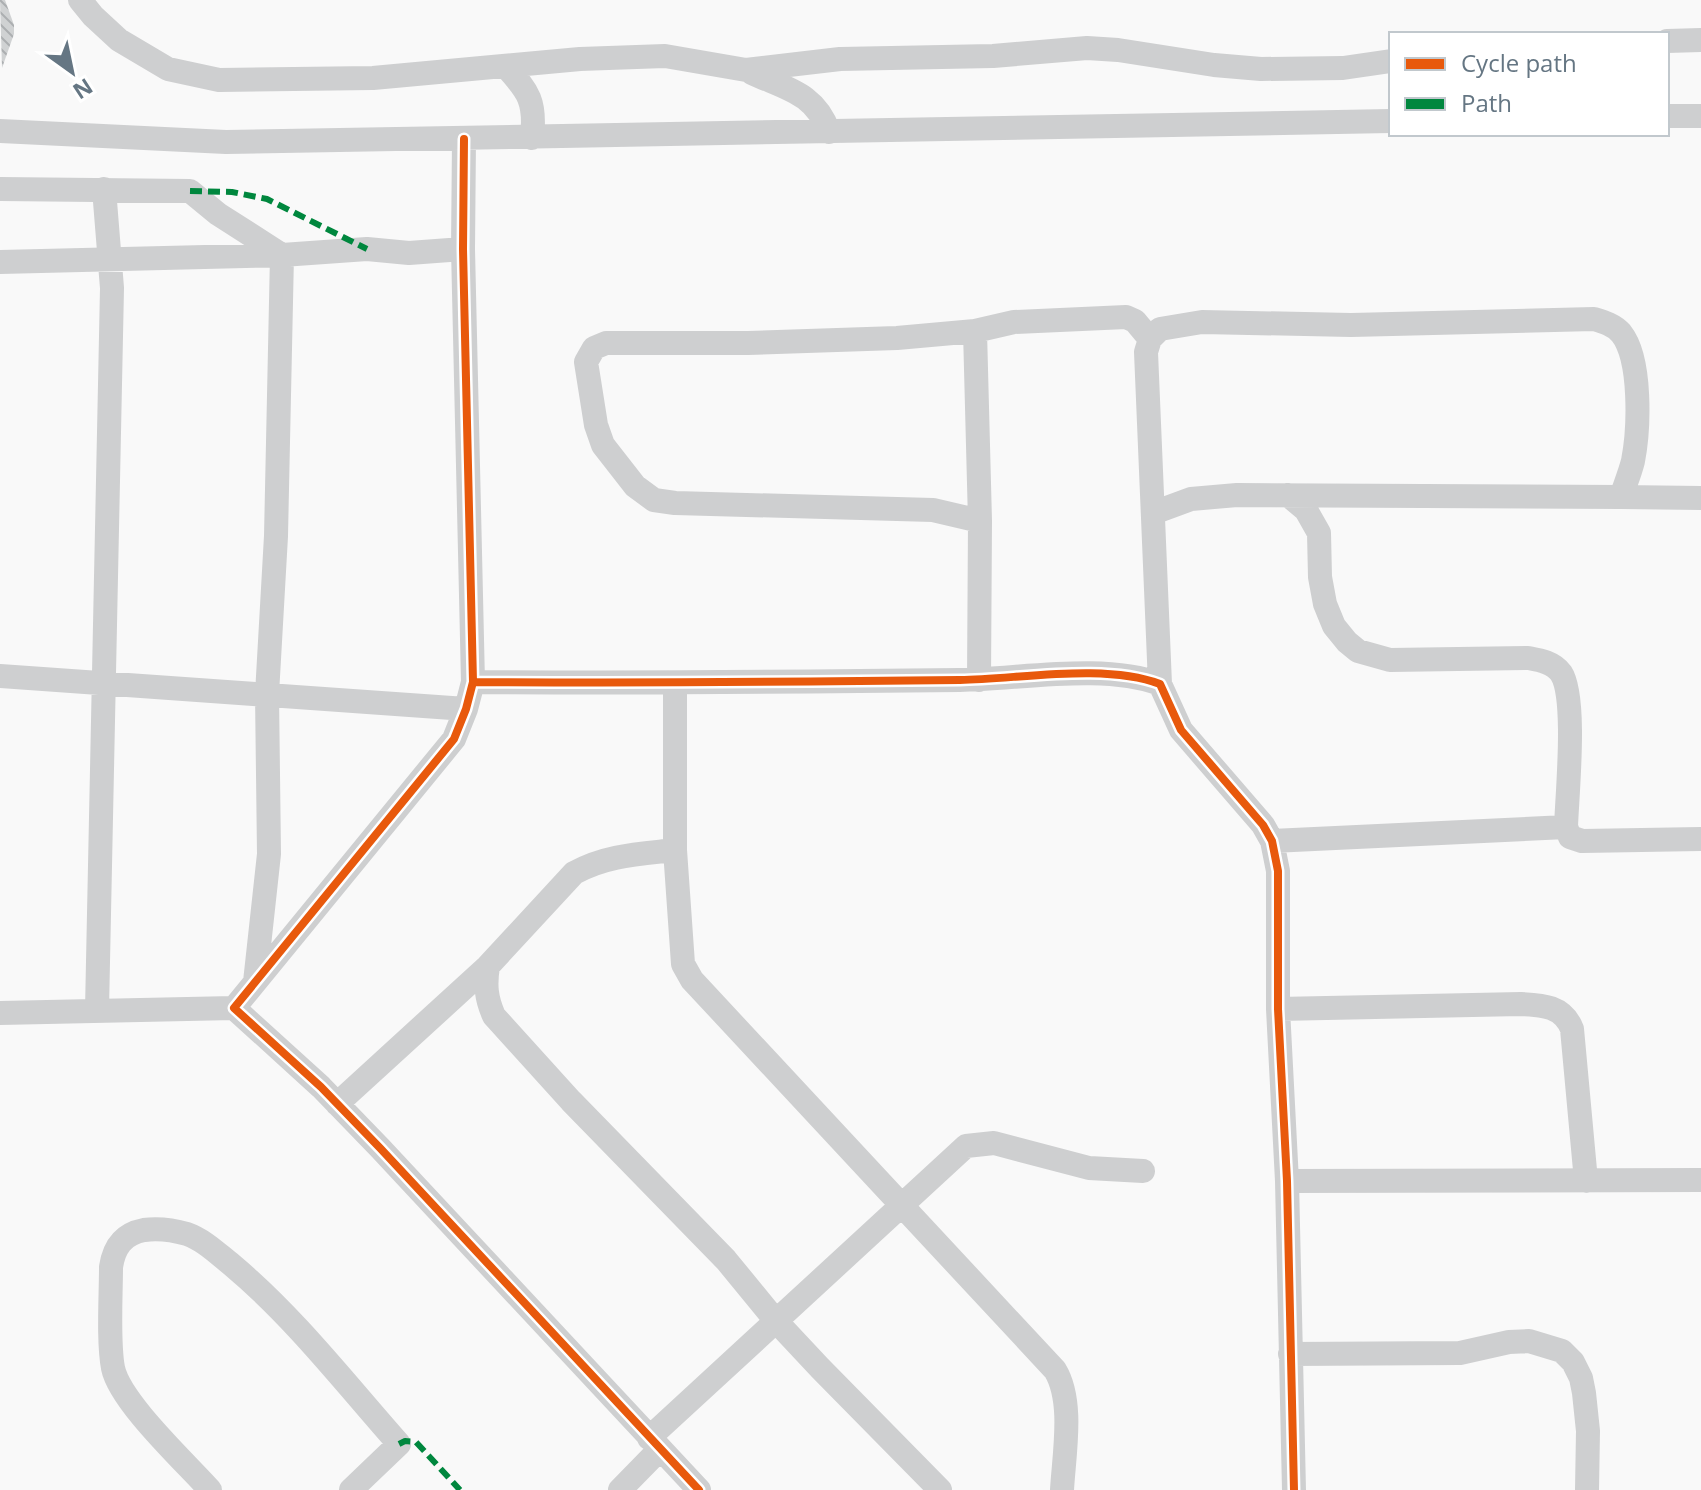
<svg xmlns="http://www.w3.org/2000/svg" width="1701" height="1490" font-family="'Open Sans',sans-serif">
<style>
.building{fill:url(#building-back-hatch)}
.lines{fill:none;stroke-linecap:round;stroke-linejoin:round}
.minor{stroke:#cecfd0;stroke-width:24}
.quiet{stroke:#00873e;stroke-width:6;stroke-dasharray:12 6;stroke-linecap:butt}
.cycleway-casing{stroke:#fff;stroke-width:13}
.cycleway{stroke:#e8590c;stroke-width:8}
</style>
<defs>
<pattern id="building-back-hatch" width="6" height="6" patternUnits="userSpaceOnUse" patternTransform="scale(2)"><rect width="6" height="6" fill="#d0d2d3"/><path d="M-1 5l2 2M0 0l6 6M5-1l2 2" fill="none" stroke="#acafb1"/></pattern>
</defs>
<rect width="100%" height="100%" fill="#f9f9f9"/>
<!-- building -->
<path class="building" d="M 0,0 L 5,0 L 14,25 L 14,34 L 2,68 Z"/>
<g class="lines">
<!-- minor -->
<path class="minor" d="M 80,0 L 93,16 L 119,40 L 168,69 L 219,80 L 373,78 L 580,59 L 665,56 L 746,70 L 840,59 L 993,56 L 1087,48 L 1118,50 L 1214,65 L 1261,69 L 1343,68 L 1391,61
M 1667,41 L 1701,40
M 506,67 C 529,92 536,102 532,138
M 752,73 C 787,89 815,93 829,132
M 1667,116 L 1701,116
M 0,131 L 226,142 L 1391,121
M 464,139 L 463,249 L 473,682 L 466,709 L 454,739 L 234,1008 L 321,1087 L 380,1148 L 699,1490
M 0,189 L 190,191 L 218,214 L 282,255 L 0,262
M 975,331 L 897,338 L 748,343 L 606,343 L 594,348 L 586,362 L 596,425 L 603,445 L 635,486 L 654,500 L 675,503 L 933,510 L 980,521
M 1288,495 L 1306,510 L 1319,533 L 1320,577 L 1325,604 L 1334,626 L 1347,642 L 1358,651 L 1390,660 L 1528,658 C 1539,660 1553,662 1561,673 C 1577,697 1567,795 1566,827 L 1570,837 L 1582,841 L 1701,839
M 1153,513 L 1191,499 L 1237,495 L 1621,497
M 0,676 L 466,709
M 979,680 L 980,521 L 975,331 L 1014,322 L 1126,317 L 1135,321 L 1150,339
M 473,682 C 636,683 798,682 960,680 C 1020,679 1104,663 1160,684 L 1181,730 L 1263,825 L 1272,841 L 1278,871 L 1278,1009 L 1287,1181 L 1294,1490
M 675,683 L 675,850 L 683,964 L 692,980 L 1055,1370 C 1074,1401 1064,1454 1062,1490
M 1160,684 L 1146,352 L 1150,339 L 1160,329 L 1202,322 L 1351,325 L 1594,319 C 1604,322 1614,325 1621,333 C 1642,359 1639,430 1633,461 C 1630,473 1625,485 1621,497 L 1701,498
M 1272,841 L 1566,827
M 488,966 L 574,873 C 606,855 640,854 675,850
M 255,982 L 269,854 L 267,694 L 276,536 L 282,255 L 367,249 L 409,253 L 463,249
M 1278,1009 L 1521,1004 C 1543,1005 1563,1006 1572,1029 L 1586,1181
M 97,1010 L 112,288 L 104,189
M 0,1013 L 234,1008
M 337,1104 L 488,966 C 485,985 486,998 494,1016 L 571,1101 L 726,1260 L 776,1321 L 820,1368 L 940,1490
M 1287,1181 L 1701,1180
M 1290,1354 L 1460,1353 L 1509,1342 L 1529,1341 L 1562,1351 L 1573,1362 L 1581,1378 L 1584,1393 L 1588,1431 L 1587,1490
M 649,1438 L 966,1146 L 994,1143 L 1089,1168 L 1143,1171
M 210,1490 C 185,1462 120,1402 113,1368 C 108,1341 111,1296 111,1267 C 114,1247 123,1234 144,1230 C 158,1228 173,1230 187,1234 C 204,1240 218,1254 232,1265 C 294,1317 345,1383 399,1444 L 351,1490
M 620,1490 L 660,1449"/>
<!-- quiet -->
<path class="quiet" d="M 190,191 L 232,192 L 267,199 L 367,249
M 399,1444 L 405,1441 L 416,1442 L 460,1490"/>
<!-- cycleway casing -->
<g class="cycleway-casing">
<path id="cycleway" d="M 464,139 L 463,249 L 473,682 L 466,709 L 454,739 L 234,1008 L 321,1087 L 380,1148 L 699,1490
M 473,682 C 636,683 798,682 960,680 C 1020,679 1104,663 1160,684 L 1181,730 L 1263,825 L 1272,841 L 1278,871 L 1278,1009 L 1287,1181 L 1294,1490"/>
</g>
<!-- cycleway -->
<use href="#cycleway" class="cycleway"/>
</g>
<!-- legend -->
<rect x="1389" y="32" width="280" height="104" fill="#ffffff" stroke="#c1c8cd" stroke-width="2"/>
<rect x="1405" y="58" width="40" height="12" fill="#e8590c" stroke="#c1c8cd" stroke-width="2"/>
<text x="1461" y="72" font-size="24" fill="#657683">Cycle path</text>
<rect x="1405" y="98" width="40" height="12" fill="#00873e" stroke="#c1c8cd" stroke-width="2"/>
<text x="1461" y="112" font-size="24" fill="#657683">Path</text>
<!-- north arrow -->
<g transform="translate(72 72) rotate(147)" stroke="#ffffff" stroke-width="6" paint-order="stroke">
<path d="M0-6L14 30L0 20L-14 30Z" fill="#657683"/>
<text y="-12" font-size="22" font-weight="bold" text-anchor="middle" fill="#657683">N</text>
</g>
</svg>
